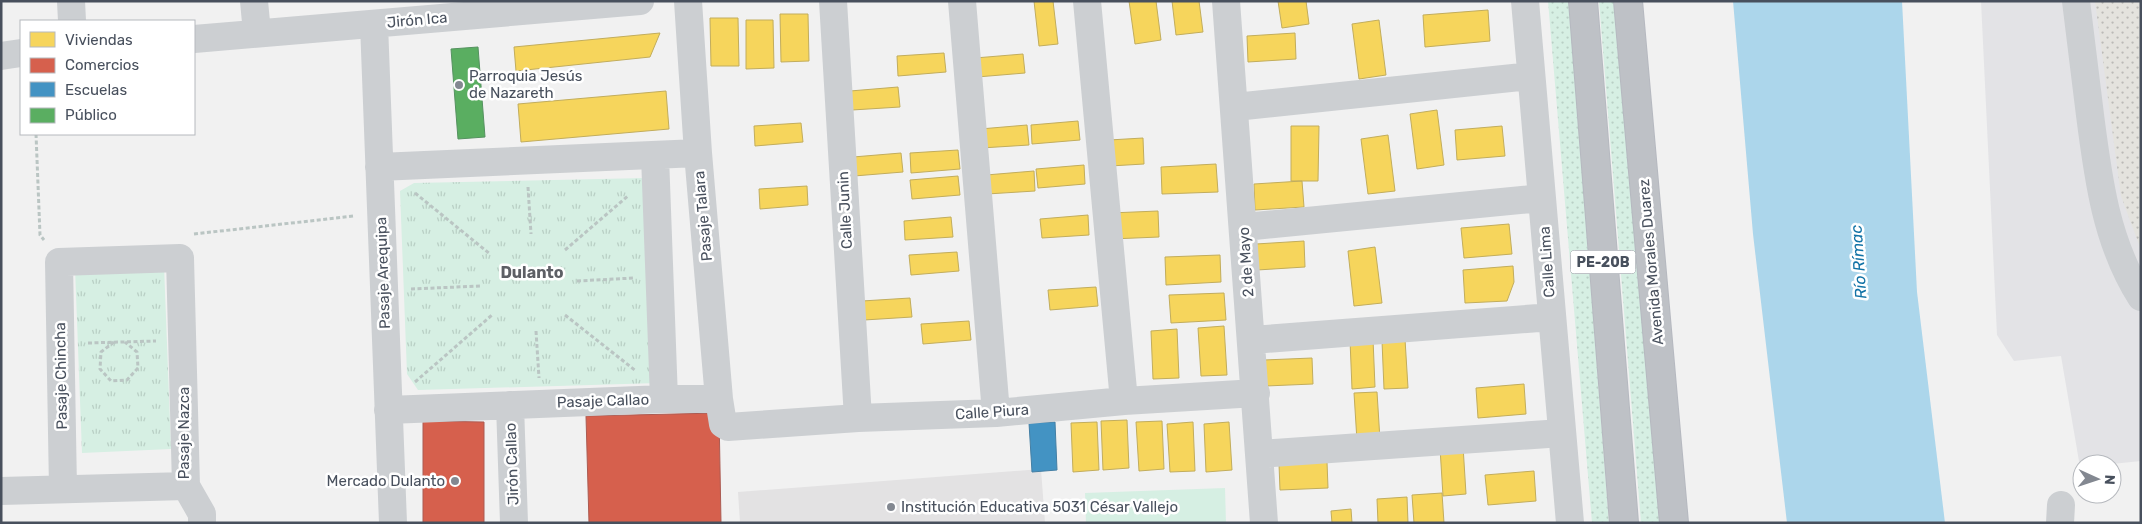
<svg xmlns="http://www.w3.org/2000/svg" width="2142" height="524" font-family="Rubik,sans-serif">
<style>
.education{fill:#e3e2e3}
.airport{fill:#e3e3e6}
.grass{fill:url(#grass-dots)}
.sand{fill:url(#sand-dots)}
.park{fill:url(#park-tufts)}
.pitch{fill:#d6efe3}
.water{fill:#acd6eb}
.homes{fill:#f6d55c;stroke:#c2ad5c}
.shops{fill:#d6604d;stroke:#ab5b52}
.schools{fill:#4393c3;stroke:#447fa4}
.public{fill:#5aae61;stroke:#559260}
.lines{fill:none;stroke-linecap:round;stroke-linejoin:round}
.highway-casing{stroke:#b6b9c0;stroke-width:30}
.path{stroke:#bac5c3;stroke-width:3;stroke-dasharray:4 2.5;stroke-linecap:butt}
.minor{stroke:#cccfd2;stroke-width:28}
.highway{stroke:#bec1c6;stroke-width:28}
.poi-dot{fill:#838891;stroke:#fff;stroke-width:2}
.labels{text-anchor:middle;stroke-width:5;stroke-linejoin:round;paint-order:stroke}
.shield{fill:#fff;stroke:#7f848e;stroke-width:1}
.shield-label{font-size:14px;font-weight:bold;fill:#48505d}
.street-label{font-size:15px;fill:#48505d;stroke:#fff}
.poi-label{font-size:15px;fill:#48505d;stroke:#fff;text-anchor:start}
.water-label{font-size:16px;font-style:italic;fill:#1273a6;stroke:#fff}
.neighbourhood-label{font-size:16px;font-weight:bold;fill:#5d5f65;stroke:#fff}
</style>
<defs>
<pattern id="grass-dots" width="8" height="8" patternUnits="userSpaceOnUse" patternTransform="scale(1.25)"><rect width="8" height="8" fill="#d6efe3"/><path d="M2 2h.1M6 6h.1" fill="none" stroke="#b9cfc5" stroke-width="1.8" stroke-linecap="round"/></pattern>
<pattern id="sand-dots" width="8" height="8" patternUnits="userSpaceOnUse" patternTransform="scale(1.25)"><rect width="8" height="8" fill="#e4e3de"/><path d="M2 2h.1M6 6h.1" fill="none" stroke="#bbbab7" stroke-width="1.8" stroke-linecap="round"/></pattern>
<pattern id="park-tufts" width="24" height="20" patternUnits="userSpaceOnUse" patternTransform="scale(1.25)"><rect width="24" height="20" fill="#d6efe3"/><path d="M3 7l-1-3M5 7V3M7 7l1-3M15 17l-1-3M17 17v-4M19 17l1-3" fill="none" stroke="#b9cfc5"/></pattern>
</defs>
<rect width="100%" height="100%" fill="#f1f1f1"/>
<!-- education -->
<path class="education" d="M 1041,469 L 1045,523 L 740,523 L 738,492 Z"/>
<!-- airport -->
<path class="airport" d="M 1981,1 L 2141,1 L 2141,461 L 2112,464 L 2082,464 L 2082,467 L 2080,467 L 2061,356 L 2014,361 L 1997,335 Z"/>
<!-- grass -->
<path class="grass" d="M 1548,1 L 1569,1 L 1609,523 L 1592,523 Z
M 1599,1 L 1616,1 L 1662,523 L 1641,523 Z"/>
<!-- sand -->
<path class="sand" d="M 2095,1 L 2141,1 L 2141,250 L 2121,196 Z"/>
<!-- park -->
<path class="park" d="M 645,178 L 658,383 L 418,390 L 407,374 L 400,191 L 414,183 Z
M 164,265 L 171,449 L 82,453 L 75,268 Z"/>
<!-- pitch -->
<path class="pitch" d="M 1225,488 L 1226,523 L 1086,523 L 1085,493 Z"/>
<!-- water -->
<path class="water" d="M 1733,1 L 1902,1 L 1917,292 L 1945,523 L 1787,523 L 1753,234 Z"/>
<!-- homes -->
<path class="homes" d="M 1034,1 L 1053,1 L 1058,44 L 1039,46 Z
M 1129,1 L 1156,1 L 1161,40 L 1135,44 Z
M 1172,1 L 1199,1 L 1203,32 L 1176,35 Z
M 1278,1 L 1306,1 L 1309,24 L 1282,28 Z
M 1488,10 L 1490,41 L 1425,47 L 1423,15 Z
M 780,14 L 808,14 L 809,61 L 781,62 Z
M 710,18 L 738,18 L 739,66 L 711,66 Z
M 746,20 L 773,20 L 774,68 L 746,69 Z
M 1379,20 L 1386,75 L 1359,79 L 1352,24 Z
M 660,33 L 650,57 L 516,71 L 514,47 Z
M 1295,33 L 1296,59 L 1248,62 L 1247,36 Z
M 944,53 L 946,72 L 898,76 L 897,56 Z
M 1023,54 L 1025,73 L 977,77 L 975,58 Z
M 898,87 L 900,107 L 852,110 L 850,91 Z
M 666,91 L 669,129 L 521,142 L 518,104 Z
M 1437,110 L 1444,165 L 1417,169 L 1410,114 Z
M 1078,121 L 1080,140 L 1032,144 L 1031,125 Z
M 801,123 L 803,142 L 755,146 L 754,126 Z
M 1027,125 L 1029,145 L 981,148 L 980,129 Z
M 1291,126 L 1319,126 L 1318,181 L 1291,181 Z
M 1502,126 L 1505,156 L 1457,160 L 1455,130 Z
M 1388,135 L 1395,191 L 1368,194 L 1361,139 Z
M 1143,138 L 1144,164 L 1110,166 L 1109,140 Z
M 958,150 L 960,169 L 911,173 L 910,153 Z
M 901,153 L 903,172 L 854,176 L 853,157 Z
M 1216,164 L 1218,192 L 1162,194 L 1161,167 Z
M 1084,165 L 1085,184 L 1038,188 L 1036,169 Z
M 1034,171 L 1035,191 L 987,194 L 986,175 Z
M 958,176 L 960,195 L 912,199 L 910,180 Z
M 1302,181 L 1304,207 L 1255,210 L 1254,184 Z
M 807,186 L 808,205 L 760,209 L 759,189 Z
M 1158,211 L 1159,237 L 1111,239 L 1110,213 Z
M 1088,215 L 1089,235 L 1042,238 L 1040,219 Z
M 951,217 L 953,237 L 905,240 L 904,221 Z
M 1509,224 L 1512,254 L 1464,258 L 1461,228 Z
M 1304,241 L 1305,267 L 1257,270 L 1256,244 Z
M 1375,247 L 1382,303 L 1354,306 L 1348,251 Z
M 957,252 L 959,271 L 911,275 L 909,255 Z
M 1220,255 L 1221,282 L 1166,285 L 1165,257 Z
M 1513,266 L 1514,282 L 1507,301 L 1465,303 L 1463,270 Z
M 1096,287 L 1098,306 L 1050,310 L 1048,290 Z
M 1224,293 L 1226,320 L 1171,323 L 1169,295 Z
M 910,298 L 912,317 L 864,320 L 862,301 Z
M 969,321 L 971,340 L 923,344 L 921,324 Z
M 1224,326 L 1227,375 L 1201,376 L 1198,328 Z
M 1177,329 L 1179,378 L 1153,379 L 1151,331 Z
M 1373,339 L 1375,387 L 1352,389 L 1350,340 Z
M 1405,339 L 1408,388 L 1384,389 L 1382,341 Z
M 1312,358 L 1313,384 L 1266,386 L 1264,360 Z
M 1524,384 L 1526,414 L 1478,418 L 1476,388 Z
M 1377,392 L 1380,440 L 1357,441 L 1354,393 Z
M 1127,420 L 1129,468 L 1103,470 L 1101,421 Z
M 1162,421 L 1164,469 L 1139,471 L 1136,422 Z
M 1097,422 L 1099,470 L 1073,472 L 1071,423 Z
M 1193,422 L 1195,471 L 1170,472 L 1167,424 Z
M 1229,422 L 1232,470 L 1206,472 L 1204,424 Z
M 1463,446 L 1466,494 L 1443,496 L 1440,448 Z
M 1327,462 L 1328,488 L 1280,490 L 1279,464 Z
M 1534,471 L 1536,501 L 1488,505 L 1485,475 Z
M 1442,493 L 1444,523 L 1414,523 L 1412,495 Z
M 1407,497 L 1408,523 L 1378,523 L 1377,499 Z
M 1351,509 L 1352,523 L 1332,523 L 1331,511 Z"/>
<!-- shops -->
<path class="shops" d="M 719,413 L 721,523 L 589,523 L 586,416 Z
M 423,421 L 484,422 L 484,523 L 423,523 Z"/>
<!-- schools -->
<path class="schools" d="M 1055,422 L 1057,470 L 1032,472 L 1029,423 Z"/>
<!-- public -->
<path class="public" d="M 478,47 L 485,137 L 458,139 L 451,49 Z"/>
<g class="lines">
<!-- highway casing -->
<g class="highway-casing">
<path id="highway" d="M 1583,1 L 1624,523
M 1628,1 L 1674,523"/>
</g>
<!-- path -->
<path class="path" d="M 36,134 L 40,235 L 44,240
M 528,187 L 531,234
M 415,193 L 490,254
M 194,234 L 354,216
M 565,250 L 629,195
M 577,281 L 634,278
M 411,289 L 480,286
M 565,315 L 636,371
M 536,331 L 539,378
M 114,342 L 101,352 L 100,369 L 111,381 L 127,380 L 138,368 L 137,352 L 125,342
M 88,343 L 156,341
M 415,382 L 492,315"/>
<!-- minor -->
<path class="minor" d="M 71,1 L 72,21
M 254,1 L 257,33
M 688,1 L 698,153 L 719,399 L 723,424 L 728,427 L 858,418 L 996,413 L 1124,401 L 1256,393
M 833,1 L 858,418
M 962,1 L 996,413
M 1087,1 L 1124,401
M 1226,1 L 1264,523
M 1525,1 L 1570,523
M 2076,1 C 2081,39 2085,77 2090,115 C 2098,178 2106,242 2141,297
M 374,24 L 393,523
M 194,39 L 640,1
M 1,56 L 21,53
M 1235,107 L 1531,76
M 655,156 L 664,399
M 379,167 L 698,153
M 1244,227 L 1542,198
M 1252,340 L 1552,317
M 510,405 L 514,523
M 388,410 L 664,399 L 719,399
M 1260,454 L 1562,433
M 63,489 L 59,262 L 180,258 L 186,486 L 202,514 L 202,523
M 1,491 L 186,486
M 2060,523 L 2061,505"/>
<!-- highway -->
<use href="#highway" class="highway"/>
</g>
<!-- markers -->
<g class="poi-dot">
<circle cx="459" cy="85" r="5"/>
<circle cx="455" cy="481" r="5"/>
<circle cx="891" cy="507" r="5"/>
</g>
<g class="labels">
<!-- shield labels -->
<rect class="shield" x="1570.5" y="250.5" width="65" height="23" rx="4"/>
<g class="shield-label">
<text x="1603" y="267">PE-20B</text>
</g>
<!-- street labels -->
<g class="street-label">
<text transform="translate(417 20) rotate(-5)" y="5">Jirón Ica</text>
<text transform="translate(845 210) rotate(-93)" y="5">Calle Junin</text>
<text transform="translate(703 216) rotate(-95)" y="5">Pasaje Talara</text>
<text transform="translate(1246 262) rotate(-94)" y="5">2 de Mayo</text>
<text transform="translate(1547 262) rotate(-94)" y="5">Calle Lima</text>
<text transform="translate(1651 262) rotate(-95)" y="5">Avenida Morales Duarez</text>
<text transform="translate(383 273) rotate(-92)" y="5">Pasaje Arequipa</text>
<text transform="translate(61 376) rotate(-91)" y="5">Pasaje Chincha</text>
<text transform="translate(603 401) rotate(-2)" y="5">Pasaje Callao</text>
<text transform="translate(992 412) rotate(-4)" y="5">Calle Piura</text>
<text transform="translate(184 433) rotate(-90)" y="5">Pasaje Nazca</text>
<text transform="translate(512 464) rotate(-92)" y="5">Jirón Callao</text>
</g>
<!-- poi labels -->
<g class="poi-label">
<text x="469" y="81">Parroquia Jesús<tspan x="469" dy="17">de Nazareth</tspan></text>
<text x="445" y="486" text-anchor="end">Mercado Dulanto</text>
<text x="901" y="512">Institución Educativa 5031 César Vallejo</text>
</g>
<!-- water labels -->
<g class="water-label">
<text transform="translate(1858 262) rotate(-94)" y="6">Río Rímac</text>
</g>
<!-- neighbourhood labels -->
<g class="neighbourhood-label">
<text x="532" y="278">Dulanto</text>
</g>
</g>
<!-- border -->
<rect width="2142" height="524" fill="none" stroke="#48505d" stroke-width="5"/>
<!-- legend -->
<rect x="20" y="20" width="175" height="115" fill="#ffffff" stroke="#b6b9be"/>
<rect x="30" y="32" width="25" height="15" fill="#f6d55c" stroke="#b6b9be"/>
<text x="65" y="45" font-size="15" fill="#48505d">Viviendas</text>
<rect x="30" y="58" width="25" height="15" fill="#d6604d" stroke="#b6b9be"/>
<text x="65" y="70" font-size="15" fill="#48505d">Comercios</text>
<rect x="30" y="82" width="25" height="15" fill="#4393c3" stroke="#b6b9be"/>
<text x="65" y="95" font-size="15" fill="#48505d">Escuelas</text>
<rect x="30" y="108" width="25" height="15" fill="#5aae61" stroke="#b6b9be"/>
<text x="65" y="120" font-size="15" fill="#48505d">Público</text>
<!-- north arrow -->
<g transform="translate(2097 479) rotate(93)"><circle r="24" fill="#ffffff" stroke="#b6b9be"/>
<path d="M0-4L9 19L0 12L-9 19Z" fill="#838891"/>
<text y="-8" font-size="14" font-weight="bold" text-anchor="middle" fill="#48505d">N</text>
</g>
</svg>
